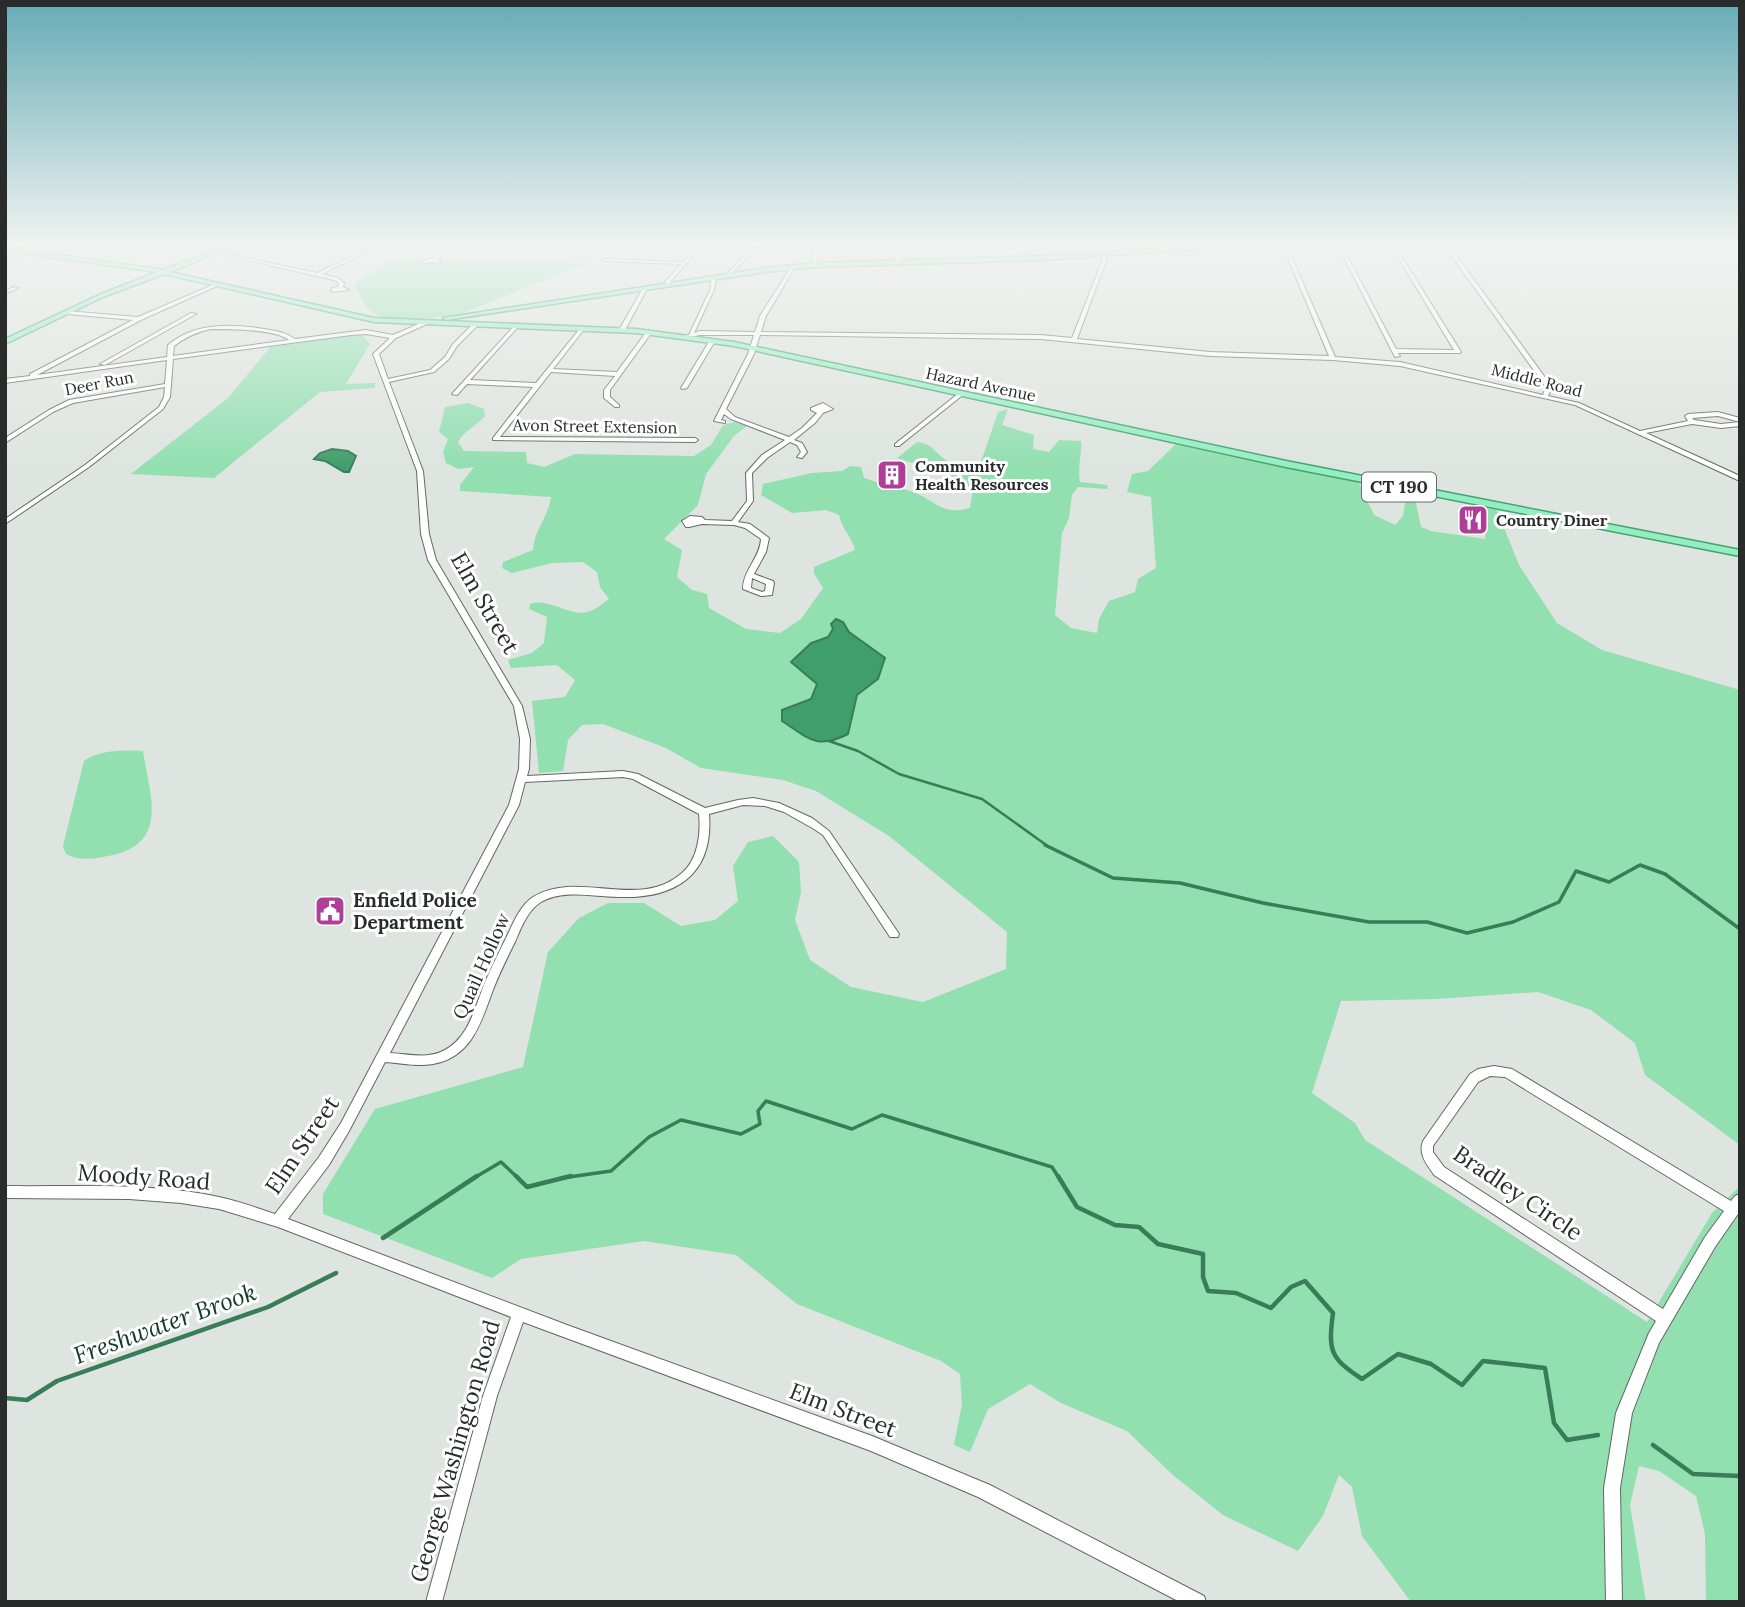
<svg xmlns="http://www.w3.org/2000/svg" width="1745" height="1607" font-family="Lora,serif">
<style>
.green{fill:#92dfb0}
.water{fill:#409e6b;stroke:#397c58;stroke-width:2}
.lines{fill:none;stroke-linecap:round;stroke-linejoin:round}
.stream-far2{stroke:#397c58;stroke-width:2.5}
.stream-far1{stroke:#397c58;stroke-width:3.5}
.stream{stroke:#397c58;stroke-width:4.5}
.minor-casing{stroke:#636864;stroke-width:2}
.major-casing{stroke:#42a371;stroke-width:3}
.minor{fill:#fff;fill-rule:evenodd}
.major{fill:#95eec0;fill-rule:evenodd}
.labels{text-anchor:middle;stroke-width:6;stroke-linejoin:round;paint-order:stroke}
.far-street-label{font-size:16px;fill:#2a2c2b;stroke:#fff}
.far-poi-label{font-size:16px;font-weight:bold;fill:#2a2c2b;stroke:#fff;text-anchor:start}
.shield{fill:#fff;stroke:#6a6b6b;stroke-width:2}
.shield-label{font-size:18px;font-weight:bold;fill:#2a2c2b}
.poi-label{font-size:19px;font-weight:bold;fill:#2a2c2b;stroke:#fff;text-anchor:start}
.street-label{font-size:19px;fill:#2a2c2b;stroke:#fff}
.near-street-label{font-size:23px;fill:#2a2c2b;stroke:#fff}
.near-water-label{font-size:24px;font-style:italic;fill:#133a25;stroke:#fff}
</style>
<rect width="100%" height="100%" fill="#dee4e0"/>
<!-- green -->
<path class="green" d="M 394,258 L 588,263 L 463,313 L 420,320 L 380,318 L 366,306 L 354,284 Z
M 361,334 L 370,344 L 346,384 L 375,383 L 375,388 L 320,392 L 214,478 L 131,474 L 228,398 L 271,346 Z
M 468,403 L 484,409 L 485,416 C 476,426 464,431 458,442 L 464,451 L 526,452 L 527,463 L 544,467 L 575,454 L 694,456 L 711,445 L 723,425 L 735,422 L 747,426 L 734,436 L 706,474 L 698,505 L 664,539 L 682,550 L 677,577 L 692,590 L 707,594 L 709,608 L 746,629 L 780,633 L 801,619 L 823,588 L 814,573 L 814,567 L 855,550 C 852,537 842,529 839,515 L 826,510 L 792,513 L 761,495 L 763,484 L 812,473 L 842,471 L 850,466 L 861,467 L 864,478 C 880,484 897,486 913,492 C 936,501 942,516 970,508 L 973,490 L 958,478 L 897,458 L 917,442 C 932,443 935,453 946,460 C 955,466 966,466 976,467 L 982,459 L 998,412 L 1008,409 L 1002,425 L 1034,435 L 1033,449 L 1049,452 L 1059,440 L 1081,441 C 1082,455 1077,468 1080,482 L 1107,485 L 1108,489 L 1078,487 L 1072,495 L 1069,518 L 1062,533 L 1055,615 L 1071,628 L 1097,633 L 1099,619 L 1109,601 L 1135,592 L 1138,579 L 1156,568 L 1151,497 L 1127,492 L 1132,474 L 1148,471 L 1176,444 L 1358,481 L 1374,515 L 1395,525 L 1403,516 L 1406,497 L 1415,498 L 1421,527 L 1431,531 L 1485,539 L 1487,508 L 1497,510 L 1519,565 L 1557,623 L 1602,650 L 1740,690 L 1740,1145 L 1645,1075 L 1635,1043 L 1591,1010 L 1538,992 L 1436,999 L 1341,1001 L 1312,1093 L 1355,1123 L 1365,1140 L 1647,1322 L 1712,1213 L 1740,1186 L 1740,1602 L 1706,1602 L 1705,1534 L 1696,1496 L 1659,1471 L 1639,1466 L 1630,1505 L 1646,1602 L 1411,1602 L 1362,1536 L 1352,1487 L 1339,1475 L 1323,1516 L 1298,1551 L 1223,1515 L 1173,1475 L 1127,1431 L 1061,1403 L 1030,1384 L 988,1409 L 970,1452 L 954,1445 L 962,1404 L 960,1374 L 941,1361 L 797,1304 L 736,1255 L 644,1241 L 521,1259 L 492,1278 L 323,1214 L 323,1194 L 375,1109 L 523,1067 L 548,952 L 579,918 L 608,903 L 644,903 L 681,926 L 715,920 L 738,901 L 733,866 L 748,842 L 773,836 L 799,862 L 801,892 L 795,920 L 810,960 L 851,987 L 923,1002 L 1006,969 L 1007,932 L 889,836 L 816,791 L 783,780 L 701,768 L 666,748 L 603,724 L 582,725 L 568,740 L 563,771 L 539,773 L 532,701 L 565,697 L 575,680 L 557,665 L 511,668 L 508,660 L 532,653 L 544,643 L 547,617 L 529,609 L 530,604 C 550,597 571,619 590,611 C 597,609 603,603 609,599 L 600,587 L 597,572 L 583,562 L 552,563 L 512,573 L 502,568 L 503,562 L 533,550 C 534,530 549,516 551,497 L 460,491 L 460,485 L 474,467 L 458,469 L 446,463 L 443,452 L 448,439 L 439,432 L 445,407 Z
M 143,751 C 150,796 170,845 108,856 C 95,859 78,861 66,854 L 63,846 L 84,761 C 98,750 125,750 143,751 Z"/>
<!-- water -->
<path class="water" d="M 332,449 L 348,451 L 356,456 L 349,472 L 344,472 L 325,461 L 314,459 L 320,453 Z
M 836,619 L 843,622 L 849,632 L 885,658 L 878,679 L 857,695 L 848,734 C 817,750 808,738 782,721 L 782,710 L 811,699 L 817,684 L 791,662 L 811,643 L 828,637 L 833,629 L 831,624 Z"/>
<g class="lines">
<!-- stream-far2 -->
<path class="stream-far2" d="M 829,741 L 858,751 L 899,774 L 982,799 L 1049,847"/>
<!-- stream-far1 -->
<path class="stream-far1" d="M 1045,845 L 1113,878 L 1180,883 L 1263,903 L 1369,922 L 1427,922 L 1467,933 L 1513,922 L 1559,902 L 1576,871 L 1609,882 L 1640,865 L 1665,874 L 1740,929
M 474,1178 L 501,1162 L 518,1178
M 562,1178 L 611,1171 L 649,1137 L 681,1120 L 741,1134 L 760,1124 L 758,1111 L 766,1101 L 852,1129 L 882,1115 L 1052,1167 L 1059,1178"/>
<!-- stream -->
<path class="stream" d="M 516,1176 L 527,1187 L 571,1176
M 1058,1176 L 1077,1207 L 1115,1225 L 1139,1227 L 1158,1244 L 1203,1254 L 1203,1277 L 1208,1291 L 1236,1293 L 1271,1308 L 1291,1287 L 1305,1281 L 1333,1313 C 1328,1351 1330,1358 1362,1379 L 1398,1354 L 1431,1364 L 1462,1385 L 1483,1361 L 1545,1368 L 1554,1423 L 1567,1440 L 1598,1435
M 383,1238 L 477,1176
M 5,1398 L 27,1400 L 57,1381 L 268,1307 L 336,1273
M 1653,1445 L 1693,1474 L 1740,1476"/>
<!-- minor casing -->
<g class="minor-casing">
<path id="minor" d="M 201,244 L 211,244 L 228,249 L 226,250 Z
M 451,244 L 456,244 L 437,259 L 440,260 L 440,262 L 423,263 L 421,262 L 432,258 Z
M 691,244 L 753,248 L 756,244 L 761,244 L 728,277 L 726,275 L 750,250 L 693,246 Z
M 812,244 L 816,244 L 817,265 L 815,266 L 813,265 Z
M 842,244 L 862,244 L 844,246 Z
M 882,244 C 893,244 900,253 902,263 L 898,263 L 893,252 Z
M 1282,244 L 1286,244 L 1335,357 L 1400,362 L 1543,395 L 1546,387 L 1443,244 L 1448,244 L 1552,387 L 1548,396 L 1579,403 L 1640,431 L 1688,421 L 1685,416 L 1688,414 L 1718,412 L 1740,418 L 1740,422 L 1718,416 L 1692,418 L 1694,420 L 1721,424 L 1740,422 L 1740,426 L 1721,428 L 1692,424 L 1646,433 L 1740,476 L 1740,481 L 1575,405 L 1400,366 L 1333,360 L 1210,356 L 1041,339 L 760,335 L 754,354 L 726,409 L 735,417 L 789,437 L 802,428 L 817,413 L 811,410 L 811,408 L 823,403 L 833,409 L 823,413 L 815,423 L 794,440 L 802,443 L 807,452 L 802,458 L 797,457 L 801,452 L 797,445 L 790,442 L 767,458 L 752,473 L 753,501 L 738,522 L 750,524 L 769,538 L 766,552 L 754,574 L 773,581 L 774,583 L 772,595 L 761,596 L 743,589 C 743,570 760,558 761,539 L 745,528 L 734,525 L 702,524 L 689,527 L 686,527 L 682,521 L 690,516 L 702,517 L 705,520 L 732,521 L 747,501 L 746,473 L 762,455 L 785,440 L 731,419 L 724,414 L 721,420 L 725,421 L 725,423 L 714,421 L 748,354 L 754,335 L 700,335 L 684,338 L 684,336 L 689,335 L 710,290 L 712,277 L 716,278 L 714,290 L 694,333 L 700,331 L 755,332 L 760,316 L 791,267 L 793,266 L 795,267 L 766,316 L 761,332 L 1041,335 L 1072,338 L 1102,261 L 1101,255 L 1103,254 L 1105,255 L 1106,261 L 1077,339 L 1210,352 L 1329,356 ZM 752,578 L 766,584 L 765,591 L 762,592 L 751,588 Z
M 1337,244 L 1341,244 L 1396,349 L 1454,350 L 1390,244 L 1394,244 L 1461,352 L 1460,353 L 1398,353 L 1400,356 L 1395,357 Z
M 25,251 L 29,252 L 5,261 L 5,258 Z
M 363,251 L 367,252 L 322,274 L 338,278 L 344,283 L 343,287 L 349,290 L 333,292 L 331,291 L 332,288 L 338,287 L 339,283 L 334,280 L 216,253 L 218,252 L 317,273 Z
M 688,256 L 692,257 L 670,282 L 671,285 L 669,286 L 665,282 L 681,264 L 604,261 L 602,260 L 604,259 L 683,262 Z
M 217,283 L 219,285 L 141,320 L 37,375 L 167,357 L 168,345 C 195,322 231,324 264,329 C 276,331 285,332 295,339 L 366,330 L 393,335 L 423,322 L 427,322 L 427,324 L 396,338 L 379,354 L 388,379 L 430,370 L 445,357 L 453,344 L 473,324 L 477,324 L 477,326 L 457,346 L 449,359 L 434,372 L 389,382 L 423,471 L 429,534 L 436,560 L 522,706 L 530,739 L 529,769 L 527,776 L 623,771 L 638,774 L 705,808 L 738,800 L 753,798 L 779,803 L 812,818 L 829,831 L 899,934 L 898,937 L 890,937 L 823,835 L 814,829 L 784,812 L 765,806 L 743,805 L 709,814 C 714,875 675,899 619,897 C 594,897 564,889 541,902 C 527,911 521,928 515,942 C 507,958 499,974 493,990 C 481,1022 472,1057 433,1064 C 417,1067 401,1063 385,1062 L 349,1131 L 329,1165 L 288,1219 L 567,1325 L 872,1436 L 990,1485 L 1204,1596 L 1206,1602 L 1180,1602 L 978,1497 L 871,1451 L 523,1322 L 497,1396 L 442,1602 L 426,1602 L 483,1396 L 511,1317 L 278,1227 L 219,1209 L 181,1203 L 129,1199 L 5,1198 L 5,1186 C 74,1187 152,1182 219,1197 C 238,1201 257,1208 275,1214 L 319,1157 L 341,1123 L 509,805 L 519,769 L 520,739 L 514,706 L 428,560 L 421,534 L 417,471 L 373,354 L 390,338 L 366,334 L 351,335 L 173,359 L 170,397 L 163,409 L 89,467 L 5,524 L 5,519 L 85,465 L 159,407 L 164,397 L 165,387 L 73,403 L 53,412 L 5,443 L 5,438 L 49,410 L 69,400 L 165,384 L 167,360 L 5,383 L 5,379 L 30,376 L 30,374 L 133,320 L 68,314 L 65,312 L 66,311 L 138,317 ZM 211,329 C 229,329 275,329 289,340 L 173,356 L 174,346 C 186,337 196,332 211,329 ZM 623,777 L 633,779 L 699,814 C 701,834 698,859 682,873 C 640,911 578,869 533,897 C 521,905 515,919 509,932 C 501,948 493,964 486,980 C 475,1005 470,1038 443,1051 C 427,1059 407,1054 390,1053 L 519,805 L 525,782 Z
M 14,287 L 18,288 L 5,294 L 5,291 Z
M 643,288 L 647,289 L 625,330 L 620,331 L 619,330 Z
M 191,313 L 196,314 L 105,365 L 100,364 Z
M 516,324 L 519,326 L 518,327 L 470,380 L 536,383 L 582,326 L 585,328 L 553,369 L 617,372 L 647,331 L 652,332 L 610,390 L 610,397 L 619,405 L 619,407 L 615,407 L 604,398 L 604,390 L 615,376 L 551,372 L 500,437 L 695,438 L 698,440 L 695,442 L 493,440 L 493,438 L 533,387 L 467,384 L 457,395 L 452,394 Z
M 710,340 L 715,341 L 687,388 L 682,389 L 681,388 Z
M 959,393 L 964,394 L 899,446 L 895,446 L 895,444 Z
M 1494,1066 L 1512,1069 L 1731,1201 L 1735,1196 L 1740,1194 L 1740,1211 L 1715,1247 L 1659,1343 L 1632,1413 L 1620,1488 L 1622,1602 L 1606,1602 L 1604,1488 L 1616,1413 L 1649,1333 L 1656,1321 L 1434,1175 C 1427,1164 1418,1155 1423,1141 L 1470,1074 L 1478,1069 ZM 1490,1076 L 1505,1077 L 1724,1211 L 1705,1237 L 1663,1309 L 1444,1167 L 1433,1152 L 1433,1146 L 1478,1082 Z"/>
</g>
<!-- major casing -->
<g class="major-casing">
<path id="major" d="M 230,244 L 239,244 L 170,272 L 374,318 L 636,329 L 734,342 L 1286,461 L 1740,550 L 1740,556 L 1286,467 L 734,346 L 636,333 L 374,322 L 164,274 L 103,297 L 5,344 L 5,339 L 99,295 L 157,272 L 5,251 L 5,247 L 163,270 Z
M 1234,244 L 1270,244 L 1040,260 L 815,267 L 765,272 L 446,320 L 443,318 L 765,268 L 815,263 L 1040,256 Z"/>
</g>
<!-- minor -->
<use href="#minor" class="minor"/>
<!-- major -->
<use href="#major" class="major"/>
</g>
<!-- sky -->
<linearGradient id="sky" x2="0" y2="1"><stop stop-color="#65abb6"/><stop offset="0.52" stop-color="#f0f3f1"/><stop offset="1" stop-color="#f0f3f1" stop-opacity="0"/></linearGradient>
<rect width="1745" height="469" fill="url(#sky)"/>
<!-- icons -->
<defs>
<g id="building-square" transform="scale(1.575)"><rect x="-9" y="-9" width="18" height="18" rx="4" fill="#af3e99" stroke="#fff"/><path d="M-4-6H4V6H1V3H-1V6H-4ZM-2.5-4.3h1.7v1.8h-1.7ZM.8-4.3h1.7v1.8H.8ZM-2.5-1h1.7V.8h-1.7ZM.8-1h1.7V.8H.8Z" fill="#fff"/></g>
<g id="restaurant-square" transform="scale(1.575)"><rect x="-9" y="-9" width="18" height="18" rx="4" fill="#af3e99" stroke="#fff"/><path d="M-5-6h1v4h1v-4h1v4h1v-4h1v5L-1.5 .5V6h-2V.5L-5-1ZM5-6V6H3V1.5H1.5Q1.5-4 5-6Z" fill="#fff"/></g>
<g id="civic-square" transform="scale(1.575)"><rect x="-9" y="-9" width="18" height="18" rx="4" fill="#af3e99" stroke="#fff"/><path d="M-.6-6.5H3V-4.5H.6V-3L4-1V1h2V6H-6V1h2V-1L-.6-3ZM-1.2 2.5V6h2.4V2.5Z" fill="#fff"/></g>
</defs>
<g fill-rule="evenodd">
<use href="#building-square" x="892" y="475"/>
<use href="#restaurant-square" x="1473" y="520"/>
<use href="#civic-square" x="330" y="911"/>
</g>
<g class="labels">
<!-- far-street labels -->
<g class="far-street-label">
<text transform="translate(1537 380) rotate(14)" y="6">Middle Road</text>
<text transform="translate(99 383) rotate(-11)" y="6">Deer Run</text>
<text transform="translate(981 384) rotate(12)" y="6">Hazard Avenue</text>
<text transform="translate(595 426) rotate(1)" y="6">Avon Street Extension</text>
</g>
<!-- far-poi labels -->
<g class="far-poi-label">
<text x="915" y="472">Community<tspan x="915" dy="18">Health Resources</tspan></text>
<text x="1496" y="526">Country Diner</text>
</g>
<!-- shield labels -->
<rect class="shield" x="1362" y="472.5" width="74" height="29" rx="5"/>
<g class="shield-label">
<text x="1399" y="493">CT 190</text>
</g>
<!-- poi labels -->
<g class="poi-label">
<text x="353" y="907">Enfield Police<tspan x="353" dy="22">Department</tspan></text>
</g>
<!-- street labels -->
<g class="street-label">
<text transform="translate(481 966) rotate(-66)" y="7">Quail Hollow</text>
</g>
<!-- near-street labels -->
<g class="near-street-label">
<text transform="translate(485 603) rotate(60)" y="8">Elm Street</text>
<text transform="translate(302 1145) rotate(-56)" y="8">Elm Street</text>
<text transform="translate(144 1177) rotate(4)" y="8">Moody Road</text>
<text transform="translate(1518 1193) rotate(34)" y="8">Bradley Circle</text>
<text transform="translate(843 1410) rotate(21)" y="8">Elm Street</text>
<text transform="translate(455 1451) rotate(-74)" y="8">George Washington Road</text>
</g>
<!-- near-water labels -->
<g class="near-water-label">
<text transform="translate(165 1324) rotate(-20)" y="8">Freshwater Brook</text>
</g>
</g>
<!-- border -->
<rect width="1745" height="1607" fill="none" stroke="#2a2c2b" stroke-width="14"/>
</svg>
